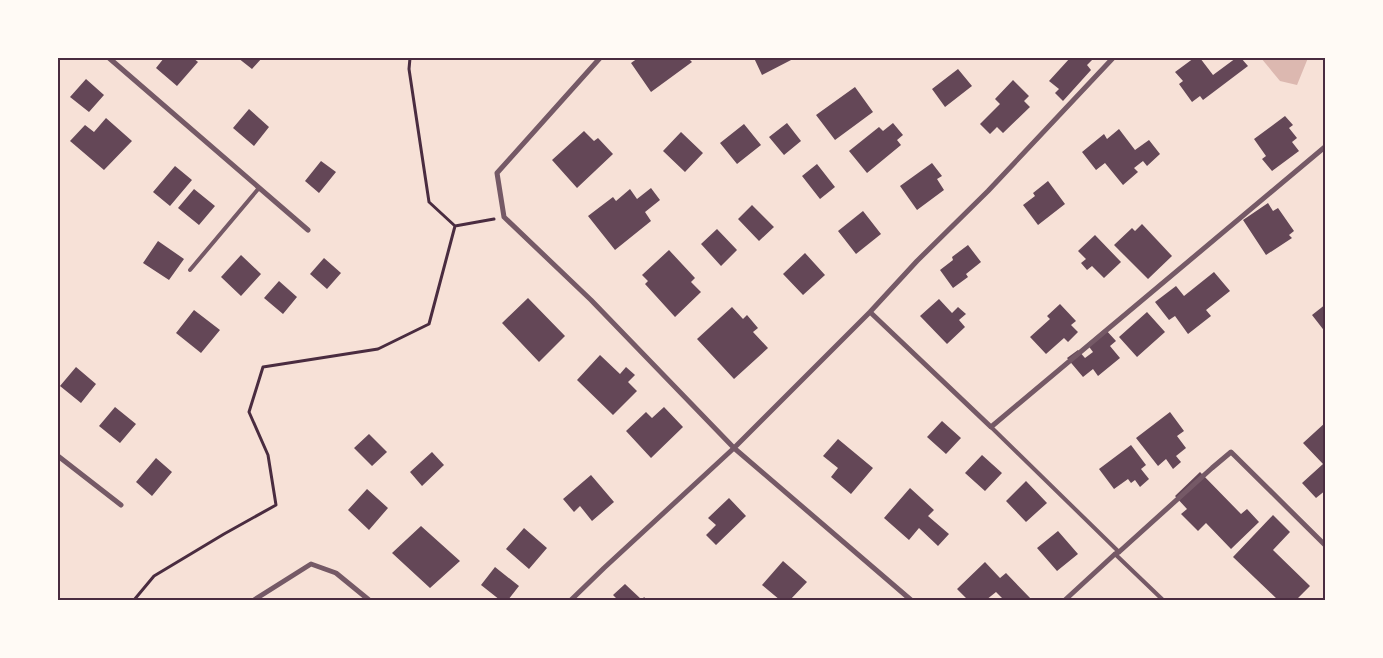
<svg xmlns="http://www.w3.org/2000/svg" width="1383" height="658" font-family="'Roboto Condensed',sans-serif">
<style>
.water{fill:#dcb8b0}
.building{fill:#644757}
.lines{fill:none;stroke-linecap:round;stroke-linejoin:round}
.path{stroke:#4a2c40;stroke-width:3}
.service{stroke:#755966;stroke-width:4}
.minor{stroke:#755966;stroke-width:5}
.neatline{fill:none;stroke:#4a2c40;stroke-width:2}
</style>
<rect width="100%" height="100%" fill="#f7e1d7"/>
<!-- water -->
<path class="water" d="M 1261,58 L 1308,58 L 1297,85 L 1280,81 Z"/>
<!-- building -->
<path class="building" d="M 164,58 L 193,58 L 198,62 L 177,86 L 156,68 Z
M 238,58 L 262,58 L 252,69 Z
M 638,58 L 688,58 L 692,62 L 651,92 L 631,63 Z
M 754,58 L 793,58 L 793,59 L 762,75 Z
M 1070,58 L 1094,58 L 1087,65 L 1091,70 L 1063,101 L 1055,93 L 1059,89 L 1049,81 Z
M 1194,58 L 1200,58 L 1213,75 L 1236,58 L 1241,58 L 1248,66 L 1203,100 L 1200,96 L 1192,102 L 1179,84 L 1183,81 L 1175,72 Z
M 958,69 L 972,86 L 945,107 L 932,89 Z
M 86,79 L 104,95 L 89,112 L 70,97 Z
M 1013,80 L 1029,96 L 1024,101 L 1030,107 L 1003,133 L 997,127 L 990,134 L 980,124 L 1000,104 L 995,99 Z
M 855,87 L 873,112 L 835,140 L 816,115 Z
M 249,109 L 269,127 L 254,146 L 233,128 Z
M 1285,116 L 1293,125 L 1289,128 L 1297,138 L 1292,142 L 1299,151 L 1272,171 L 1262,159 L 1266,156 L 1254,139 Z
M 106,118 L 132,141 L 104,170 L 70,141 L 85,125 L 94,132 Z
M 787,123 L 801,141 L 784,155 L 769,137 Z
M 893,123 L 903,135 L 897,140 L 901,145 L 867,173 L 849,151 L 879,127 L 883,131 Z
M 744,124 L 761,145 L 737,164 L 720,143 Z
M 1119,129 L 1135,150 L 1149,140 L 1160,154 L 1147,166 L 1143,161 L 1134,168 L 1138,172 L 1123,185 L 1105,163 L 1096,170 L 1082,152 L 1104,134 L 1107,139 Z
M 584,131 L 594,141 L 598,138 L 613,154 L 577,188 L 552,160 Z
M 681,132 L 703,153 L 685,172 L 663,151 Z
M 321,161 L 336,172 L 319,193 L 305,181 Z
M 932,163 L 942,176 L 937,179 L 944,190 L 917,210 L 900,186 Z
M 817,164 L 835,187 L 820,199 L 802,176 Z
M 175,166 L 192,180 L 170,206 L 153,192 Z
M 1048,181 L 1065,204 L 1038,225 L 1023,205 L 1035,196 L 1033,193 Z
M 651,188 L 660,200 L 645,212 L 651,221 L 615,250 L 588,216 L 613,197 L 616,201 L 630,189 L 637,199 Z
M 194,189 L 215,206 L 199,225 L 178,208 Z
M 1268,203 L 1273,211 L 1278,208 L 1294,231 L 1289,235 L 1292,238 L 1266,255 L 1243,220 Z
M 752,205 L 774,227 L 759,241 L 738,219 Z
M 863,211 L 881,234 L 856,254 L 838,231 Z
M 1142,224 L 1172,256 L 1148,279 L 1114,245 L 1132,228 L 1135,231 Z
M 717,229 L 737,250 L 721,266 L 701,244 Z
M 1095,235 L 1121,262 L 1104,278 L 1092,266 L 1087,270 L 1081,263 L 1086,259 L 1078,251 Z
M 158,241 L 184,259 L 169,280 L 143,263 Z
M 968,245 L 981,262 L 966,274 L 968,277 L 953,288 L 940,270 L 953,260 L 952,257 Z
M 669,250 L 695,278 L 691,282 L 701,292 L 675,317 L 645,284 L 648,281 L 642,275 Z
M 805,253 L 825,275 L 803,295 L 783,274 Z
M 241,255 L 261,274 L 241,296 L 221,277 Z
M 324,258 L 341,273 L 327,289 L 310,274 Z
M 1214,272 L 1230,291 L 1206,310 L 1211,316 L 1188,334 L 1175,316 L 1169,320 L 1155,302 L 1176,286 L 1184,296 Z
M 279,281 L 297,297 L 283,314 L 264,298 Z
M 528,298 L 565,336 L 539,362 L 502,323 Z
M 939,299 L 952,313 L 958,307 L 966,314 L 959,320 L 965,327 L 947,344 L 920,316 Z
M 1060,304 L 1076,321 L 1071,325 L 1078,332 L 1068,342 L 1064,338 L 1046,354 L 1030,337 L 1050,319 L 1047,316 Z
M 1326,304 L 1326,333 L 1312,315 Z
M 732,307 L 743,319 L 747,315 L 758,328 L 753,332 L 768,348 L 734,379 L 697,339 Z
M 194,310 L 220,330 L 201,353 L 176,333 Z
M 1147,312 L 1165,332 L 1137,357 L 1119,337 Z
M 1105,329 L 1116,341 L 1110,346 L 1120,358 L 1098,376 L 1093,369 L 1083,377 L 1067,358 L 1078,350 L 1085,358 L 1093,352 L 1087,344 Z
M 600,355 L 620,374 L 626,367 L 635,375 L 628,382 L 637,391 L 613,415 L 577,380 Z
M 76,367 L 96,384 L 81,403 L 60,386 Z
M 115,407 L 136,424 L 120,443 L 99,426 Z
M 664,407 L 683,427 L 651,458 L 626,431 L 646,412 L 652,418 Z
M 1170,412 L 1184,431 L 1177,436 L 1186,448 L 1176,456 L 1181,462 L 1173,469 L 1166,459 L 1158,466 L 1136,438 Z
M 942,421 L 961,438 L 946,454 L 927,437 Z
M 1326,422 L 1326,490 L 1316,498 L 1302,483 L 1323,464 L 1303,443 Z
M 369,434 L 387,452 L 372,466 L 354,448 Z
M 838,439 L 873,468 L 851,494 L 831,477 L 838,468 L 823,456 Z
M 1131,445 L 1146,465 L 1141,469 L 1149,479 L 1140,487 L 1135,480 L 1131,483 L 1128,479 L 1114,489 L 1099,469 Z
M 432,452 L 444,465 L 422,486 L 410,472 Z
M 982,455 L 1002,473 L 985,491 L 965,473 Z
M 156,458 L 172,472 L 152,496 L 136,482 Z
M 1200,472 L 1241,514 L 1247,509 L 1259,522 L 1231,549 L 1206,523 L 1198,531 L 1181,514 L 1187,509 L 1175,496 Z
M 591,475 L 614,502 L 592,521 L 580,506 L 574,512 L 563,499 Z
M 1026,481 L 1047,503 L 1026,522 L 1006,501 Z
M 910,488 L 934,510 L 928,516 L 949,534 L 938,546 L 919,528 L 909,540 L 884,518 Z
M 367,489 L 388,508 L 369,530 L 348,510 Z
M 729,498 L 746,516 L 716,545 L 706,535 L 716,525 L 708,518 Z
M 1273,515 L 1290,532 L 1273,550 L 1310,586 L 1296,600 L 1278,600 L 1233,557 Z
M 421,526 L 460,561 L 430,588 L 392,553 Z
M 524,528 L 547,548 L 529,569 L 506,549 Z
M 1058,531 L 1078,554 L 1057,571 L 1037,548 Z
M 783,561 L 807,582 L 790,600 L 780,600 L 762,585 Z
M 985,562 L 1000,578 L 1006,573 L 1032,600 L 1004,600 L 996,592 L 986,600 L 968,600 L 957,589 Z
M 495,567 L 519,586 L 508,600 L 500,600 L 481,585 Z
M 625,584 L 642,600 L 644,597 L 647,600 L 614,600 L 616,598 L 613,595 Z"/>
<g class="lines">
<!-- path -->
<path class="path" d="M 410,58 L 409,69 L 429,202 L 455,226
M 134,600 L 154,576 L 224,534 L 276,505 L 268,455 L 249,412 L 263,367 L 378,349 L 429,324 L 455,226 L 494,219"/>
<!-- service -->
<path class="service" d="M 190,270 L 259,188
M 991,427 L 1119,552
M 1115,554 L 1163,600"/>
<!-- minor -->
<path class="minor" d="M 109,58 L 308,230
M 600,58 L 497,173 L 504,217 L 591,300 L 734,448 L 911,600
M 870,312 L 991,427 L 1326,146
M 58,456 L 121,505
M 254,600 L 311,564 L 336,573 L 369,600
M 571,600 L 604,568 L 734,448 L 870,312 L 917,261 L 988,191 L 1113,58
M 1065,600 L 1115,554 L 1119,552 L 1212,468 L 1231,452 L 1326,546"/>
</g>
<!-- border -->
<rect width="1383" height="658" fill="none" stroke="#fffaf5" stroke-width="118"/>
<rect x="59" y="59" width="1265" height="540" class="neatline"/>
</svg>
